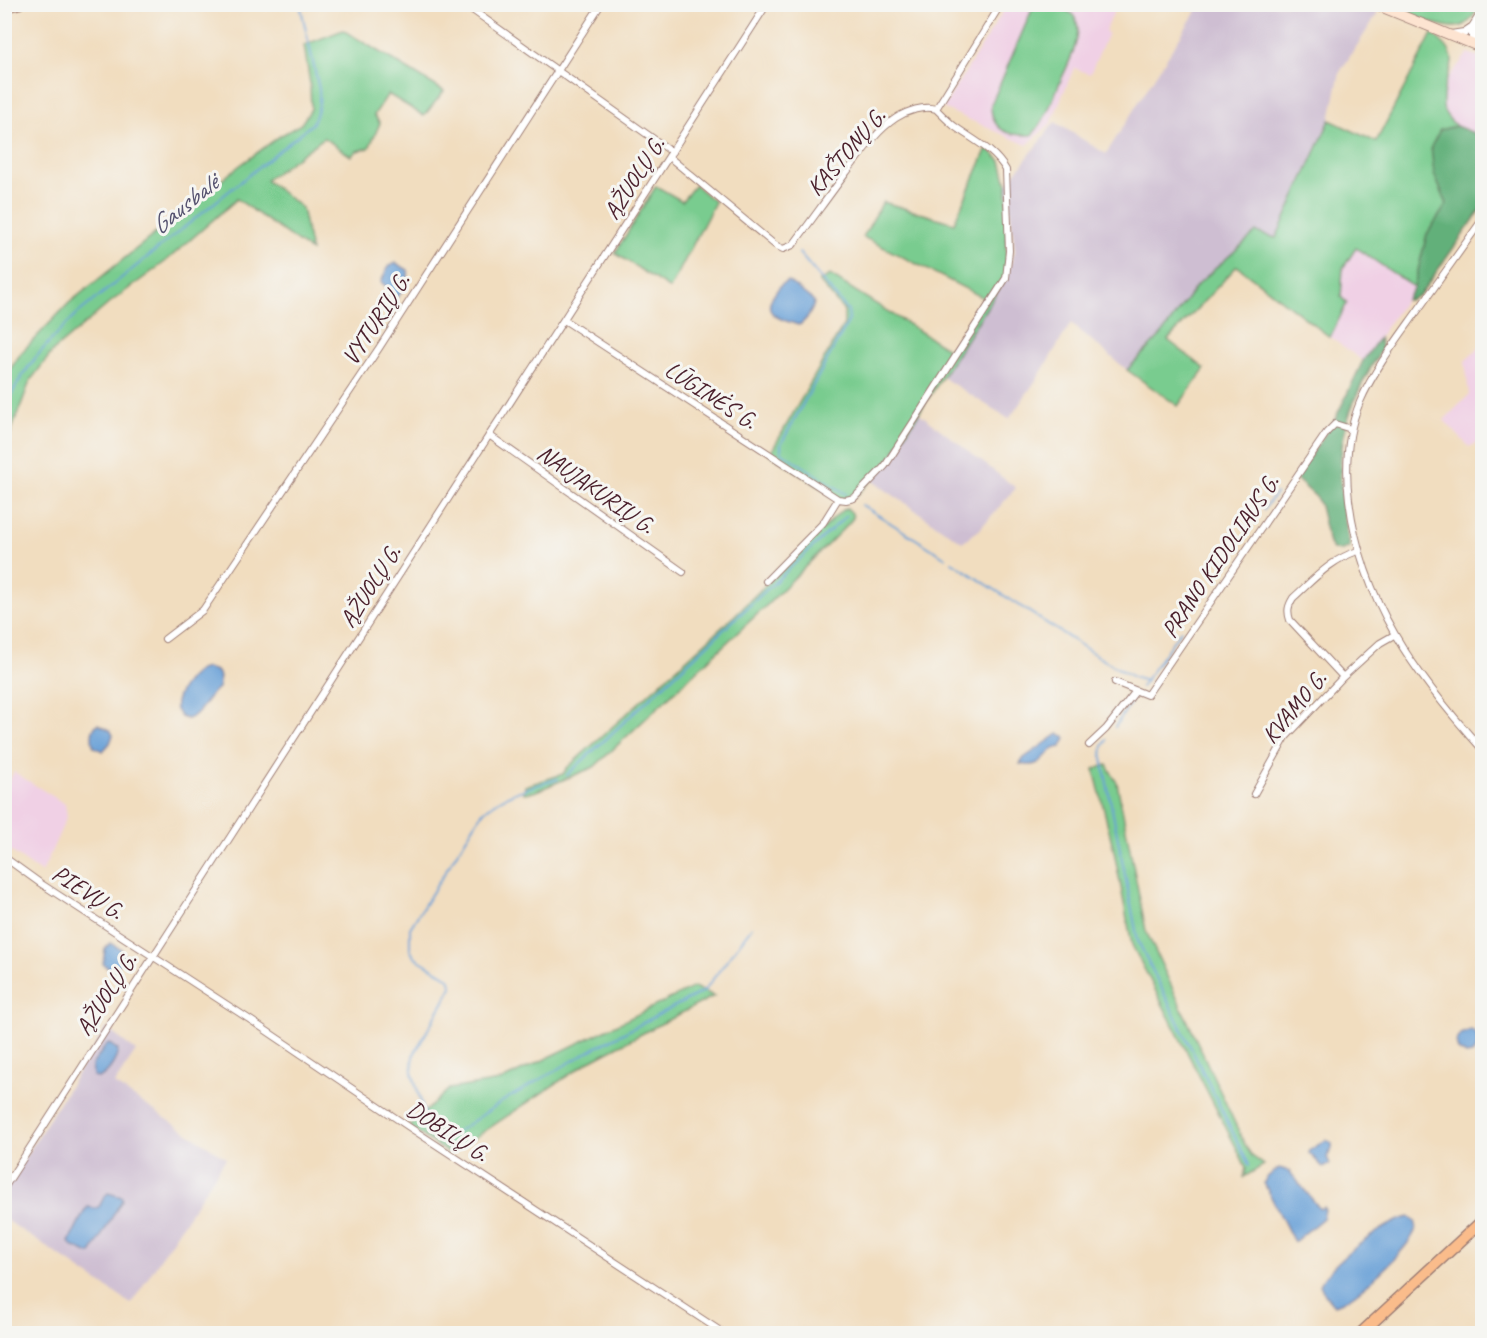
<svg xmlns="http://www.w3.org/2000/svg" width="1487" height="1338" font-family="Caveat,sans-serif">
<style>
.built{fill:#f0d0e5}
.industrial{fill:#cebed2}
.green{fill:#79cc8f;stroke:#62765d;stroke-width:1.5}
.forest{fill:#62b07a;stroke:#566852;stroke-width:1.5}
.water{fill:#69a0d7;stroke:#5a6081;stroke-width:1.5}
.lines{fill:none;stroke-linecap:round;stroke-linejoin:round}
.stream{stroke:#69a0d7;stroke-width:2}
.minor-casing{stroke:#9e7e75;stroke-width:8}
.tertiary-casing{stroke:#9e7e75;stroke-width:10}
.secondary-casing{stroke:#9e7e75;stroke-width:11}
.trunk-casing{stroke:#9e7e75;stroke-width:13}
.minor{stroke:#fff;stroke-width:6}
.tertiary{stroke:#fff;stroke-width:8}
.secondary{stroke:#fde4d1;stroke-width:9}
.trunk{stroke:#fabc8b;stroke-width:10}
.labels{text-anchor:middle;stroke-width:6;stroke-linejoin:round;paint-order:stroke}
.street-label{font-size:24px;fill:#4a1f2b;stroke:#f6f6f2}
.water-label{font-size:26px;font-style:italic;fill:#565370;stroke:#f6f6f2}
</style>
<rect width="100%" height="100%" fill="#f6f6f2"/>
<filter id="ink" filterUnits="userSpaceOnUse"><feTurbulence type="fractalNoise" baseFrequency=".0167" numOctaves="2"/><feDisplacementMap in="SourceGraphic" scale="12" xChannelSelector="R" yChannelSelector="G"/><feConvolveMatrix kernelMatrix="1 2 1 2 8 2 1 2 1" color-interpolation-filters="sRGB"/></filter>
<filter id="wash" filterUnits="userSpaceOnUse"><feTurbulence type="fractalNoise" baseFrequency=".008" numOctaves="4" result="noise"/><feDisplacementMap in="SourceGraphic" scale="24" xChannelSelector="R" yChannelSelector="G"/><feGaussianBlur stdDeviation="1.35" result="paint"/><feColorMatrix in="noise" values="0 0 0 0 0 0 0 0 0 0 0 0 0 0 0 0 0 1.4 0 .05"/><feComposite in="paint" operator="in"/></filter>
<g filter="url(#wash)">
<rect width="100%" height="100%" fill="#f1ddbf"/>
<!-- built -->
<path class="built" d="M 1007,5 L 1117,5 L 1105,31 L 1108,33 L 1090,74 L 1074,68 L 1051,123 L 1027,145 L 943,108 Z
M 1468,53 L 1482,58 L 1482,136 L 1456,126 L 1444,111 L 1443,94 L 1448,78 Z
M 1356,248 L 1414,287 L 1363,361 L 1330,337 L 1347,303 L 1341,297 L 1343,268 Z
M 1482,345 L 1482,440 L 1469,447 L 1444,420 L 1469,395 L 1465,361 Z
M 14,772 L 65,804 L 67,816 L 42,873 L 5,847 L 5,788 Z"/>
<!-- industrial -->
<path class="industrial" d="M 1358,4 L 1378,13 L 1340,72 L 1330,120 L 1276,238 L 1197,285 L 1162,334 L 1127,370 L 1071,323 L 1039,376 L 1009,419 L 942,377 L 1006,278 L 1015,251 L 1007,184 L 1055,122 L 1106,154 L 1200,5 Z
M 919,413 L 1016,488 L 978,531 L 962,542 L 871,480 Z
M 106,1028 L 136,1051 L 114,1084 L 226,1158 L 131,1304 L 5,1219 L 4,1191 Z"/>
<!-- green -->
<path class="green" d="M 1034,5 C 1041,4 1038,7 1045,7 C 1099,5 1073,54 1060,82 C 1052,101 1046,120 1032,135 C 1009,136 991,131 991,105 Z
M 1387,5 L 1479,5 C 1476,11 1472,20 1466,24 C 1448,35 1405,12 1387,5 Z
M 343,30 L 444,91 L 424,116 L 388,94 L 374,115 L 380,123 L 369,148 L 357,151 L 351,156 L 324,138 L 266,180 L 302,208 L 311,251 L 237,199 L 165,262 L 112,301 L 53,351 L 30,381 L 5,448 L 5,377 L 21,353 L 69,303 L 239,166 L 280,136 L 301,124 L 311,109 L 310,84 L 304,45 Z
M 1432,34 C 1470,61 1442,68 1443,101 C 1443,104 1443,108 1444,111 C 1446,116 1452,122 1456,126 L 1440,130 L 1434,174 L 1447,204 L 1427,234 L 1414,287 L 1356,248 L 1343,268 L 1341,297 L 1347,303 L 1330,337 L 1237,266 L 1168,340 L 1205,369 L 1178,406 L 1127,370 L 1162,334 L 1197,285 L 1256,232 L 1276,238 L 1330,120 L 1376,142 Z
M 987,148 L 1001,161 L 1007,184 L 1006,278 L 885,466 L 854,498 L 838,499 L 770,454 L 844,324 L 844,311 L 819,281 L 830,275 L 951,351 L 984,298 L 863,237 L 883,202 L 954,223 Z
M 695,185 L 715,202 L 670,289 L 615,253 L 656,186 L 682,201 Z
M 847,508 L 852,513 L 853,518 L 848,524 L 767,605 L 594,767 L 534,792 L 524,793 L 525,786 L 563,774 L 567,768 L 730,620 L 841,511 Z
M 1107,765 L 1117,783 L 1146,931 L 1246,1147 L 1252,1156 L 1264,1165 L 1244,1177 L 1246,1168 L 1241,1157 L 1132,945 L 1114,851 L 1094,769 Z
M 694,987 L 714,996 L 590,1061 L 450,1154 L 409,1127 L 449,1089 L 500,1081 Z"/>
<!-- forest -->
<path class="forest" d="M 1456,126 L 1482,136 L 1482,208 L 1420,295 L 1409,300 L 1406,300 L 1414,287 L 1427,234 L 1447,204 L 1434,174 L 1431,147 L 1440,130 Z
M 1379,338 L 1382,349 C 1336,420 1333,465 1350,547 L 1340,551 L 1333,549 L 1329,544 L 1320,506 L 1316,497 L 1295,478 L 1334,421 L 1363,361 Z"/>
<!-- water -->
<path class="water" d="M 396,263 L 408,270 C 410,279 403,291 397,298 L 388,296 L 387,287 L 381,282 L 388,267 Z
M 788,281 L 814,301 C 814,309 806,321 799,325 C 782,320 760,315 774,295 C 778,289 780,284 788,281 Z
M 206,668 L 216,671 L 220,677 L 218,688 C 207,696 201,715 187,719 L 181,717 L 176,710 C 173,696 192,670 206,668 Z
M 98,724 L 110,730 L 113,735 L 110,743 L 103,751 L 94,747 C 91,740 91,728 98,724 Z
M 1058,734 L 1065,736 L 1066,739 L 1061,747 C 1042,749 1047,770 1020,764 L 1024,758 Z
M 110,943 L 121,949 L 124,956 L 117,969 C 110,970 108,968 103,964 L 105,949 Z
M 1471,1030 C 1481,1035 1479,1046 1472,1054 L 1466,1055 L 1458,1050 L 1456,1042 L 1461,1034 Z
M 107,1044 L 110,1044 L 118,1050 C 117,1060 107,1076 97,1078 L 93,1076 L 92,1065 Z
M 1326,1140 L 1332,1143 L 1332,1149 L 1327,1157 L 1330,1164 L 1323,1167 L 1309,1153 L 1310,1150 Z
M 1279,1168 L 1289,1171 L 1320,1209 L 1323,1207 L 1325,1210 L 1323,1218 L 1294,1242 L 1264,1183 L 1266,1178 Z
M 108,1193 L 122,1197 L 122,1200 L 92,1252 L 89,1254 L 72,1246 L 69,1242 L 85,1210 L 88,1207 C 105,1211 97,1202 108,1193 Z
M 1410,1217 C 1414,1220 1417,1222 1416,1228 C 1413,1246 1352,1303 1334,1305 L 1326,1296 L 1320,1285 C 1328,1264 1387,1220 1410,1217 Z"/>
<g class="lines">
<!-- stream -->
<path class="stream" d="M 799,253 L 848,311 L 849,320 L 781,444 L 781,452 L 846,494
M 4,410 C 20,371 47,343 77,314 L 312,124 C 319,112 320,102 319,89 L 300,4
M 862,505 L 946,558
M 1264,509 L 1276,493
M 952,562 L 1102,659 L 1133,677 L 1146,681
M 1141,687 L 1181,630
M 1115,727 L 1132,700
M 1107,740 L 1103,746 L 1102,758 L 1138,941 L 1249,1165
M 567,775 L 846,516
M 558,779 C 529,788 506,792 482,813 L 410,928 L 410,949 L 414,957 L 449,978 L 452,987 L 413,1056 L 412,1072 L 429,1129 L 437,1136 L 448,1138 L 503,1101 L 593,1049 L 704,991 L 752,927"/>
</g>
</g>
<g filter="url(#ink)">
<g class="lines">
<!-- minor casing -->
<g class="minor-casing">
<path id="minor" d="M 464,4 L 672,152
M 936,109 L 1001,4
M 669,157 L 775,245 L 783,249 L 793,245 C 811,221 828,197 846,173 C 860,155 876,131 896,118 C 907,111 924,105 936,109 C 942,115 948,121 954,126 C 973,140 994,149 1006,170 L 1009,251 L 1006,278 L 885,466 L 854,498 L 846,500 L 838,499
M 1482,220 C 1460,251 1438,282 1416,313 C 1396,341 1374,370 1360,402 C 1347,433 1345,467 1349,500 C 1362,602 1415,675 1482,749
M 564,320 L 838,499
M 489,435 L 683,572
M 766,581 L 823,523 L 838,499
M 165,639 L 203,610 L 379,348 L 601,4
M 1343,677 L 1380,643 L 1394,635
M 1115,682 L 1147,695 L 1327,432 L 1335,424 L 1351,429
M 1089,745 L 1106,729 L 1135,692
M 1254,794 L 1286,737 L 1343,677 L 1290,620 C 1287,611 1288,606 1293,598 C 1313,580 1331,559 1358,551
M 4,857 L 40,883 L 252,1021 L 409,1127 L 725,1334
M 4,1188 L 767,4"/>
</g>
<!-- tertiary casing -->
<g class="tertiary-casing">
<path id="tertiary" d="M 1451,35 L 1464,33 L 1473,27
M 1473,44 L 1473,27 L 1482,13
M 1473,44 L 1482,34"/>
</g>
<!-- secondary casing -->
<g class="secondary-casing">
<path id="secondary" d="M 1374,4 L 1482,48
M 4,8 L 20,4"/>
</g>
<!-- trunk casing -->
<g class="trunk-casing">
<path id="trunk" d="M 1360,1334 L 1482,1221"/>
</g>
<!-- minor -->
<use href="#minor" class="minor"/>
<!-- tertiary -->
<use href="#tertiary" class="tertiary"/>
<!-- secondary -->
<use href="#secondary" class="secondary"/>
<!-- trunk -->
<use href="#trunk" class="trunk"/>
</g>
</g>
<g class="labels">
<!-- street labels -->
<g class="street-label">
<text transform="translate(846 152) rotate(-49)" y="8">KAŠTONŲ G.</text>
<text transform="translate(634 178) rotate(-57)" y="8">ĄŽUOLŲ G.</text>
<text transform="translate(376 319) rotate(-57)" y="8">VYTURIŲ G.</text>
<text transform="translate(711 395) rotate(33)" y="8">LŪGINĖS G.</text>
<text transform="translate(596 489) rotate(35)" y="8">NAUJAKURIŲ G.</text>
<text transform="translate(1220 556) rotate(-56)" y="8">PRANO KIDOLIAUS G.</text>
<text transform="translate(370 586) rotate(-57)" y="8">ĄŽUOLŲ G.</text>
<text transform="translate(1294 707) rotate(-50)" y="8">KVAMO G.</text>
<text transform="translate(88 892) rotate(33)" y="8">PIEVŲ G.</text>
<text transform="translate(106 994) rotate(-57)" y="8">ĄŽUOLŲ G.</text>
<text transform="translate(448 1131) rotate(33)" y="8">DOBILŲ G.</text>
</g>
<!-- water labels -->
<g class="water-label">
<text transform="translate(184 204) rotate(-39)" y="9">Gausbalė</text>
</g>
</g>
<!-- margin -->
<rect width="1487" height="1338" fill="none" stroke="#f6f6f2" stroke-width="24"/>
</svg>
